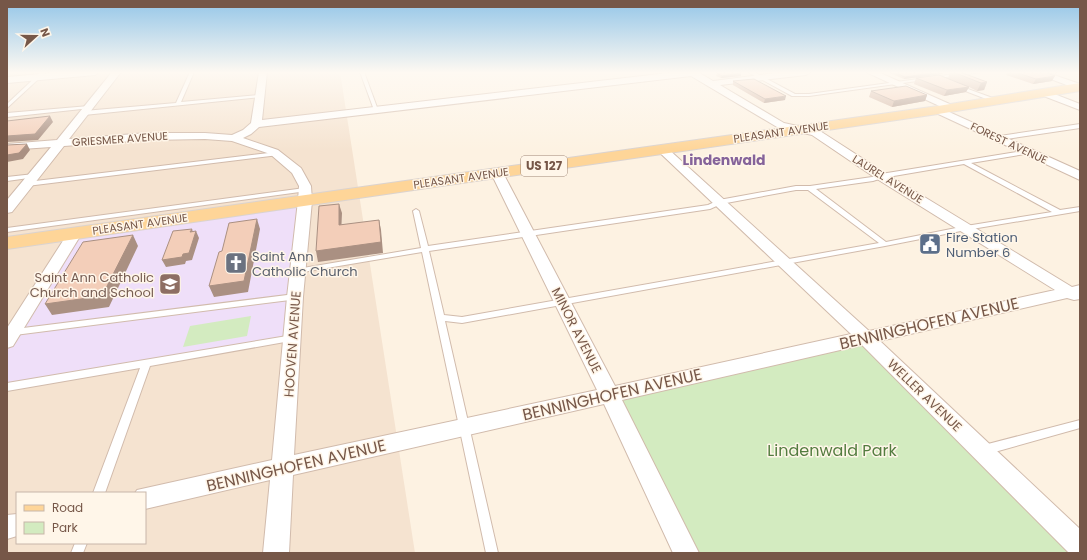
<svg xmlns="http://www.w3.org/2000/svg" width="1087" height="560" font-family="Poppins,sans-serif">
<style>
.residential{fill:#f5e3d0;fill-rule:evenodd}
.education{fill:#efdff9}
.green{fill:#d3ebc0}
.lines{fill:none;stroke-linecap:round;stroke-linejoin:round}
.service-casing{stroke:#d1bbac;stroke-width:2}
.minor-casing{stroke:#d1bbac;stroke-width:2}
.primary-casing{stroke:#dbd3cf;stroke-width:2}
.service{fill:#fff;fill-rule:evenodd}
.minor{fill:#fff;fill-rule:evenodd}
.primary{fill:#fed598;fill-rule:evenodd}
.wall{fill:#d1b19f}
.shaded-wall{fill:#aa9082}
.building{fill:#f3ceb9;stroke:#aa9082}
.labels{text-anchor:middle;stroke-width:3;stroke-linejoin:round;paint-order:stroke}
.far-street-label{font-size:11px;fill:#765748;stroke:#fff6e9}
.shield{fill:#fff6e9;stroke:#9f8778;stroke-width:1}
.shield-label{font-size:12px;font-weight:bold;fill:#765748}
.service-label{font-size:13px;fill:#4e5e75;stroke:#fff6e9;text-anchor:start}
.worship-label{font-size:13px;fill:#5b616d;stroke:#fff6e9;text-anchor:start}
.education-label{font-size:13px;fill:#785e54;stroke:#fff6e9;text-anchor:end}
.street-label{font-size:13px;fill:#765748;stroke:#fff6e9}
.far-district-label{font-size:14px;font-weight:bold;fill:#85639a;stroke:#fff6e9}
.near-street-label{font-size:16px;fill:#765748;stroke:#fff6e9}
.near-park-label{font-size:16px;fill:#537c3f;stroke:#fff6e9}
</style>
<rect width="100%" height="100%" fill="#fdf2e2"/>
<!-- residential -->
<path class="residential" d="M 7,72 L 340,72 L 415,553 L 7,553 ZM 17,493 L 145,493 L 145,543 L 17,543 Z"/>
<!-- education -->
<path class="education" d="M 305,201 L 293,338 L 7,387 L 7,342 L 75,233 Z"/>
<!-- green -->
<path class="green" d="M 251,316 L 247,336 L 183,347 L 190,326 Z
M 866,338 L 1080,553 L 686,553 L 609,394 Z"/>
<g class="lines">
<!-- service casing -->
<g class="service-casing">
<path id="service" d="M 41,72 L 46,72 L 7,108 L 7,104 Z
M 190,72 L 194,72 L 181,102 L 260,95 L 262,96 L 260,97 L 84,115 L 81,113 L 84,111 L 176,103 Z
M 360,72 L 364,72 L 378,110 L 378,111 L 374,110 Z
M 748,72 L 754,72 L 795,94 L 809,94 L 969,72 L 982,72 L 809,96 L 792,96 Z
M 957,85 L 998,100 L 998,101 L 994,102 L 955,87 L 955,86 Z
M 89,106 L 91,107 L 91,108 L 7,117 L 7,113 Z
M 1080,124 L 1080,128 L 1000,140 L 997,138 L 1000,136 Z
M 1029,150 L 1032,152 L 1031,153 L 971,163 L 1060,210 L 1080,207 L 1080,211 L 966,230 L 885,246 L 462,323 L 445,321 L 498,553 L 486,553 L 422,252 L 297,273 L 293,271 L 297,269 L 421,248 L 413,211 L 416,209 L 419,211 L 428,246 L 708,205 L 719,200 L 796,186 L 810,186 L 872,177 L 881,174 ZM 964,164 L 1052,212 L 966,226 L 886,242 L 816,189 L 873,181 L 882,178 ZM 796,190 L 808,190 L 879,243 L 462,317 L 444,315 L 429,251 L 710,209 L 721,204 Z
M 277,152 L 280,154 L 279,155 L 27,186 L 24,184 L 27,182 Z
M 34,174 L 37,176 L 36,177 L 7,181 L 7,177 Z
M 305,188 L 307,189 L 307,191 L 7,232 L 7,228 Z
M 295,294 L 299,297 L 298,299 L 7,336 L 7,330 Z
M 293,335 L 296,336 L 298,338 L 296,340 L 150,366 L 105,493 L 93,493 L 140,368 L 7,391 L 7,383 Z
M 1080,420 L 1080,428 L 984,455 L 980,453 L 978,450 L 980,447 L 984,445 Z
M 75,543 L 87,543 L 83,553 L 71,553 Z"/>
</g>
<!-- minor casing -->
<g class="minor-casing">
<path id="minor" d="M 64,72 L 99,72 L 95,75 L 7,83 L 7,77 Z
M 112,72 L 121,72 L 69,139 L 148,133 L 205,133 L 232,135 L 243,130 L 251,123 L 259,72 L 267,72 L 262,120 L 677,72 L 698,72 L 713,81 L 783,72 L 810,72 L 806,75 L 720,85 L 784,123 L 820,131 L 885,173 L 1072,287 L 1080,285 L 1080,299 L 1074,300 L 1067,298 L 880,341 L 1080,529 L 1080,553 L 1069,553 L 862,345 L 622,400 L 699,553 L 673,553 L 604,404 L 293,475 L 289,553 L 263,553 L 270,480 L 145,509 L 145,493 L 135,493 L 137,490 L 272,460 L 287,297 L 298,201 L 299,186 L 292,173 L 270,154 L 232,141 L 205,139 L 148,140 L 64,146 L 12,212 L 7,213 L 7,200 L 51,147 L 7,150 L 7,144 L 57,140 ZM 691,76 L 777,127 L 812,135 L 877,179 L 1055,290 L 869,331 L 666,147 L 658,147 L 656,149 L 658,151 L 851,334 L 615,386 L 503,173 L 501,170 L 493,170 L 491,173 L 597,390 L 294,455 L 303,297 L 312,201 L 311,186 L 301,168 L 278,150 L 243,138 L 251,134 L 259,127 Z
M 866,72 L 878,72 L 954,106 L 956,108 L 954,110 L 948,110 Z
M 1032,72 L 1045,72 L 1080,84 L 1080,90 Z
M 1044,90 L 1080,104 L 1080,110 L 1041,95 L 1039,93 L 1041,91 Z
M 938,107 L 1080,171 L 1080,180 L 934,112 L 933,110 Z
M 75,229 L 80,230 L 82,233 L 13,346 L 7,348 L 7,328 L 68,233 L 70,230 Z
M 17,514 L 17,536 L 7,539 L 7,515 Z"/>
</g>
<!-- primary casing -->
<g class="primary-casing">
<path id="primary" d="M 1080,83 L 1080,91 L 938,114 L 7,249 L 7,237 L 938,106 Z"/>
</g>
<!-- service -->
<use href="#service" class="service"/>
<!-- minor -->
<use href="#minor" class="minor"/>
<!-- primary -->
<use href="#primary" class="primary"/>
</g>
<!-- wall -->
<path class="wall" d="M 887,72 L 943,72 L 942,74 L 904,79 Z
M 950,72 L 960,72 L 987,82 L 984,90 L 977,91 L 969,87 L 966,92 L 944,96 L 914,84 L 916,78 L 948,79 Z
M 1007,72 L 1045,72 L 1052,81 L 1033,84 L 1006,75 Z
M 1050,72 L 1057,72 L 1056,74 Z
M 717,73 L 741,73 L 741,76 L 721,78 L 716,76 Z
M 733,81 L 785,100 L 764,103 L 733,85 Z
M 871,91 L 927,95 L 925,101 L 892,107 L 869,97 Z"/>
<!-- shaded-wall -->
<path class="shaded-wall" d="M 939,72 L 943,72 L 942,74 L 904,79 L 905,77 Z
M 741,73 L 741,76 L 721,78 L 722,76 Z
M 1055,76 L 1052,81 L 1033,84 L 1036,79 Z
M 987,82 L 984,90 L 977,91 L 981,83 Z
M 969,87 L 966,92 L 944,96 L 947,90 Z
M 927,95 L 925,101 L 892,107 L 894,101 Z
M 786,96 L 785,100 L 764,103 L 765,99 Z
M 50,116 L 53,122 L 38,140 L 7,142 L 7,136 Z
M 27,144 L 30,150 L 23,159 L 7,162 L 7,155 Z
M 339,204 L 342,213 L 341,235 L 339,225 Z
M 257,219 L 260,229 L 248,292 L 214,297 L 209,286 Z
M 379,220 L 381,230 L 383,253 L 318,262 L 316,251 Z
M 192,229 L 194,236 L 196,231 L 199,238 L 192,260 L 186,261 L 185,264 L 166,267 L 162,260 L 190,232 Z
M 133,235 L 138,246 L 109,307 L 52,315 L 45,304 Z"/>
<!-- building -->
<path class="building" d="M 717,72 L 739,72 L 741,73 L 722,76 L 717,73 Z
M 894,72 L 939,72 L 905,77 Z
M 953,72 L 960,72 L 987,82 L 981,83 Z
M 1015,72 L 1045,72 L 1055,76 L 1036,79 Z
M 939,75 L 969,87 L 947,90 L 916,78 Z
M 754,79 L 786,96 L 765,99 L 733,81 Z
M 906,86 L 927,95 L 894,101 L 871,91 Z
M 50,116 L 35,134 L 7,136 L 7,121 Z
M 27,144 L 19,153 L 7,155 L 7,145 Z
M 339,204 L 339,225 L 379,220 L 381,242 L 316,251 L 319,206 Z
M 257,219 L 244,281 L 209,286 L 219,252 L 222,251 L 229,223 Z
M 192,229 L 190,232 L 196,231 L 189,253 L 183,254 L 182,257 L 162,260 L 173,231 Z
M 133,235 L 102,296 L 45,304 L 83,242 Z"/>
<!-- sky -->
<linearGradient id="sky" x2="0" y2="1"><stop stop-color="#94c6e8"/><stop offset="0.48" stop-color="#fef9f2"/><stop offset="1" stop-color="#fef9f2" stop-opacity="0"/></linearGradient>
<rect width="1087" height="151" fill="url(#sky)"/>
<!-- icons -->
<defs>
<g id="civic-square" transform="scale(1.15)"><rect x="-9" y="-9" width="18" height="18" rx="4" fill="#5c6f8a" stroke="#fff6e9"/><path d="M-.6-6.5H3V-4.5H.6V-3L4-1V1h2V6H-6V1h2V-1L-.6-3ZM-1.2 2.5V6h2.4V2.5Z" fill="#fff"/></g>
<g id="church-square" transform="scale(1.15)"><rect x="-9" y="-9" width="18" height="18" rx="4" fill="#6b7280" stroke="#fff6e9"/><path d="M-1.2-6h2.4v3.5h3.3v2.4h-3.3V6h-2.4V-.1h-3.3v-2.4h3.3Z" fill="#fff"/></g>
<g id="school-square" transform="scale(1.15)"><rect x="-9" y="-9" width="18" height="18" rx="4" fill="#8d6e63" stroke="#fff6e9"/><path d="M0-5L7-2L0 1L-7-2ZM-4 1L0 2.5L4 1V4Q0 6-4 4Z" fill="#fff"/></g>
</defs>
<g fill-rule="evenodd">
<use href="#civic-square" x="930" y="244"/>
<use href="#church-square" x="236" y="263"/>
<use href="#school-square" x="170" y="284"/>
</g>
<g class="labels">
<!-- far-street labels -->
<g class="far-street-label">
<text transform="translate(781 132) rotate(-8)" y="4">PLEASANT AVENUE</text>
<text transform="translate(120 139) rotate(-4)" y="4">GRIESMER AVENUE</text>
<text transform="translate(1009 143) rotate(25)" y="4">FOREST AVENUE</text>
<text transform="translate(461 178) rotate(-8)" y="4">PLEASANT AVENUE</text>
<text transform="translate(888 179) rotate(32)" y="4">LAUREL AVENUE</text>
<text transform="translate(140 224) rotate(-8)" y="4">PLEASANT AVENUE</text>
</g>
<!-- shield labels -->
<rect class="shield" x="521" y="156" width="46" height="20" rx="3"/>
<g class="shield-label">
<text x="544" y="170">US 127</text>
</g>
<!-- service labels -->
<g class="service-label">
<text x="946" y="242">Fire Station<tspan x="946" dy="15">Number 6</tspan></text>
</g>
<!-- worship labels -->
<g class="worship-label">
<text x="252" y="261">Saint Ann<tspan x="252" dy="15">Catholic Church</tspan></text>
</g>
<!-- education labels -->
<g class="education-label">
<text x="154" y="282">Saint Ann Catholic<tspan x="154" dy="15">Church and School</tspan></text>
</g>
<!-- street labels -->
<g class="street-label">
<text transform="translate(577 330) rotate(63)" y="5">MINOR AVENUE</text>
<text transform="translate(292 344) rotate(-86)" y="5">HOOVEN AVENUE</text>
<text transform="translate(925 395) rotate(44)" y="5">WELLER AVENUE</text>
</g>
<!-- far-district labels -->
<g class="far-district-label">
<text x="724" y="165">Lindenwald</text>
</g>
<!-- near-street labels -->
<g class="near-street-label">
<text transform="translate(929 323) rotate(-13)" y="6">BENNINGHOFEN AVENUE</text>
<text transform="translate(612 394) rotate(-13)" y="6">BENNINGHOFEN AVENUE</text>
<text transform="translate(296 465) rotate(-13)" y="6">BENNINGHOFEN AVENUE</text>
</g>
<!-- near-park labels -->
<g class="near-park-label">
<text x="832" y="456">Lindenwald Park</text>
</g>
</g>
<!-- border -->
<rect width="1087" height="560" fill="none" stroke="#765748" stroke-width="16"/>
<!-- legend -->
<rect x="16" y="492" width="130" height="52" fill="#fff6e9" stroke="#c8b6a9"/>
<rect x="24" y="505" width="20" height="6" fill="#fed598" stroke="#c8b6a9"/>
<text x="52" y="512" font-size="12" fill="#765748">Road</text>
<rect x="24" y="522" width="20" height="12" fill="#d3ebc0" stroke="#c8b6a9"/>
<text x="52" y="532" font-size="12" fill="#765748">Park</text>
<!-- north arrow -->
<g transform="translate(36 36) rotate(69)" stroke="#fff6e9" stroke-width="3" paint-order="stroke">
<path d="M0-3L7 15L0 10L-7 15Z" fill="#765748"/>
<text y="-6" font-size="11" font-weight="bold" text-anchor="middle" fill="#765748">N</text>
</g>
</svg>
